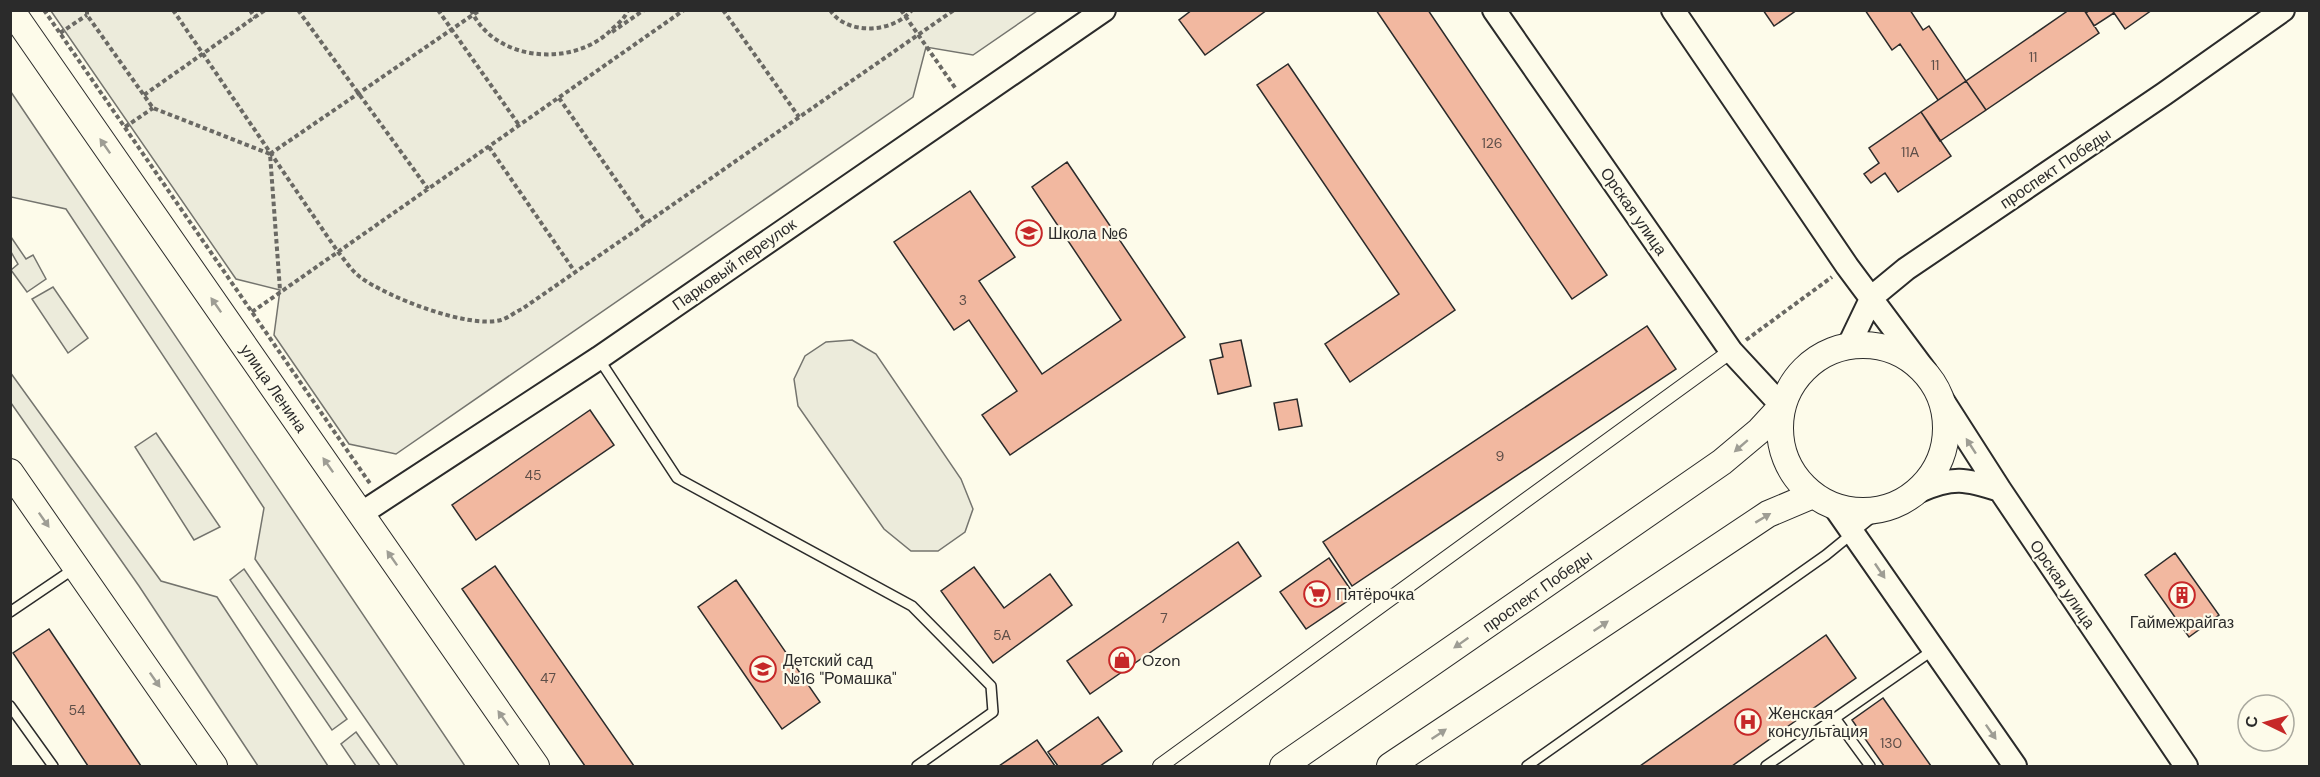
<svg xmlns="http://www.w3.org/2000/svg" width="2320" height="777" font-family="'DM Sans',sans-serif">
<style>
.green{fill:#ecebdb;stroke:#74746e;stroke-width:1.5}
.building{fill:#f2b8a0;stroke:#2b2b2b;stroke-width:1.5}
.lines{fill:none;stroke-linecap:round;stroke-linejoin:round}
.service-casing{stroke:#2b2b2b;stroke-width:12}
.pedestrian-casing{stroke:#2b2b2b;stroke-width:16}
.tertiary-casing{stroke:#2b2b2b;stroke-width:26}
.secondary-casing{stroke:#2b2b2b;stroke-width:28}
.path{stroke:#6a6964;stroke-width:4;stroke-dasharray:4.5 3;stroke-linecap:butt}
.service{stroke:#fdfbea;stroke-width:9}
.pedestrian{stroke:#fdfbea;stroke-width:14}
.tertiary{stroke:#fdfbea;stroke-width:22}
.secondary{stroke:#fdfbea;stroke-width:26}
.oneway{fill:#9e9d94}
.labels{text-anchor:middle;stroke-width:4.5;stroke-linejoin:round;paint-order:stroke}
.number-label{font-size:14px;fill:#5d4e48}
.street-label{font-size:16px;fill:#2b2b2b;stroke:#fdfbea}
.poi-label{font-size:16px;fill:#2b2b2b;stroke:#fdfbea;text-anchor:start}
</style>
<rect width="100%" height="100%" fill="#fdfbea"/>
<!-- green -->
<path class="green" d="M 51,11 L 1037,11 L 973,55 L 926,47 L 913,97 L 396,454 L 349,444 L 274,335 L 280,290 L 236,279 Z
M 11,92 L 465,766 L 398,766 L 255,559 L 264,508 L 66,209 L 11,197 Z
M 11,237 L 26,259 L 33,255 L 46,279 L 27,292 L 11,270 L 18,264 L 11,252 Z
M 53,287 L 88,338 L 68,353 L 32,299 Z
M 852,340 L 876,354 L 961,479 L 973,509 L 965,532 L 938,551 L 911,551 L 884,529 L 798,406 L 794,379 L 805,356 L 826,342 Z
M 10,372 L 161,581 L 217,597 L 328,766 L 258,766 L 139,586 L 11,403 Z
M 156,433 L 220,527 L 194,540 L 135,447 Z
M 244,569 L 347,719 L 332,730 L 230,580 Z
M 356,732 L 380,766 L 356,766 L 341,744 Z"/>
<!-- building -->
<path class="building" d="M 1192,10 L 1267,10 L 1205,55 L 1179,20 Z
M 1376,10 L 1428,10 L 1607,275 L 1572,299 Z
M 1763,10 L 1797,10 L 1774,26 Z
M 1865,10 L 1910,10 L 1923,30 L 1929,26 L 1966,81 L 1938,100 L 1900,44 L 1892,50 Z
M 2069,10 L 2084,10 L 2099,33 L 1986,110 L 1966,81 Z
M 2090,10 L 2112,10 L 2114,13 L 2094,26 L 2086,13 Z
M 2112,10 L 2152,10 L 2125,29 Z
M 1288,64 L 1455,310 L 1350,382 L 1325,344 L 1399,294 L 1257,85 Z
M 1966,81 L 1986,110 L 1940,141 L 1921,112 Z
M 1921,112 L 1951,156 L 1898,192 L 1885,173 L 1871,183 L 1864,174 L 1879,163 L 1869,148 Z
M 1067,162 L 1185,337 L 1010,455 L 982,415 L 1017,391 L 969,320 L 954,330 L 894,242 L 970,191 L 1015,257 L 979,281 L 1042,374 L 1121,320 L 1032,187 Z
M 1647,326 L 1676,369 L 1352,586 L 1323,542 Z
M 1241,340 L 1251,386 L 1218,394 L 1210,360 L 1223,357 L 1220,344 Z
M 1297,399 L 1302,426 L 1279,430 L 1274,403 Z
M 590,410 L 614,445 L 476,540 L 452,505 Z
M 1238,542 L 1261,576 L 1090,694 L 1067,661 Z
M 2175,553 L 2219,615 L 2189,637 L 2145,575 Z
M 1329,558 L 1355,596 L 1306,629 L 1280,592 Z
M 495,566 L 634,766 L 585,766 L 462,589 Z
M 974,567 L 1004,608 L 1050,574 L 1072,605 L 993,663 L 941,591 Z
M 736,580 L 820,702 L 782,729 L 698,607 Z
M 49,629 L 141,766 L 88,766 L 13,653 Z
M 1826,635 L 1856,678 L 1732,766 L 1640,766 Z
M 1883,698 L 1931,766 L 1884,766 L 1852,720 Z
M 1098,717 L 1122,751 L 1100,766 L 1058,766 L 1048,752 Z
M 1037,740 L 1055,766 L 999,766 Z"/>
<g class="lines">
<!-- service casing -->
<g class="service-casing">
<path id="service" d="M 599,359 L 677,478 L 912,606 L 991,686 L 993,712 L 917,766
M 10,612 L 75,568
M 10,706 L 53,766
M 1835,718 L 1870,766
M 1527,766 L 1826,555 L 1881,510
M 1766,766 L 1933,650"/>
</g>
<!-- pedestrian casing -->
<g class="pedestrian-casing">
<path id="pedestrian" d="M 1160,766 L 1731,351"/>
</g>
<!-- tertiary casing -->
<g class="tertiary-casing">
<path id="tertiary" d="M 1494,10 L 1731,351 L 1782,406
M 1673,10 L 1847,266 L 1926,372
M 1849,345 L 1872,297 L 1906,269 L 2164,94 L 2283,10
M 1943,401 L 2000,490 L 2186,766
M 1919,491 C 1953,476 1966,479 2000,490
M 1834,506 L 2015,766
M 362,513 L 599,358 L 1104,10"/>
</g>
<!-- secondary casing -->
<g class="secondary-casing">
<path id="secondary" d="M 11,10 L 536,766
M1780 428a83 83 0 1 1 166 0a83 83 0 1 1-166 0Z
M 10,472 L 214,766
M 1283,766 L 1722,462 L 1759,431 L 1782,406
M 1390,766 L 1768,514 L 1813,495"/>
</g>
<!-- path -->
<path class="path" d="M 44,10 L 371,485
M 87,10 L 87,15 L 153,108 L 270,154 L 280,290
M 173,10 L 338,252 C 345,260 351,270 360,277 C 387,297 468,329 501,320 C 508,318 515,312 522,309 L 954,10
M 250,10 L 255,18
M 298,10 L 428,189
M 438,10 L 519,125
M 471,10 C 495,63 576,68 613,28 C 619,23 625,18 628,10
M 723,10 L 799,117
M 830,10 C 847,36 893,33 912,10
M 901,10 L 956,89
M 612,32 L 644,10
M 60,33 L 87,15
M 144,95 L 265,10
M 559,98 L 646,223
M 125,127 L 153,108
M 489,147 L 575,272
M 270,154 L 480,10
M 252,312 L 684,10
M 1746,340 L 1832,277"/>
<!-- service -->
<use href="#service" class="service"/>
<!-- pedestrian -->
<use href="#pedestrian" class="pedestrian"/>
<!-- tertiary -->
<use href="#tertiary" class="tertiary"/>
<!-- secondary -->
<use href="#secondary" class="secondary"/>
</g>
<!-- one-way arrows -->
<defs><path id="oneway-solid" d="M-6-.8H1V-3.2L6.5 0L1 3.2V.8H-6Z" transform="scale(1.5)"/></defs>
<g class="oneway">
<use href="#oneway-solid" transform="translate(105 146) rotate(-125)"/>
<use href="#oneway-solid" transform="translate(216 305) rotate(-125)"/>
<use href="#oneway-solid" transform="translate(1741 446) rotate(139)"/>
<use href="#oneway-solid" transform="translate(1971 446) rotate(-123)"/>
<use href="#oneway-solid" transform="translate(328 465) rotate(-125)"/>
<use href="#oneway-solid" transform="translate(1763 518) rotate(-31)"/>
<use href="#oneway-solid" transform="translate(44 520) rotate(55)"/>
<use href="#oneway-solid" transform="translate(392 558) rotate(-125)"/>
<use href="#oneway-solid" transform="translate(1880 571) rotate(56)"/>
<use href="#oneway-solid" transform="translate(1601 626) rotate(-34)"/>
<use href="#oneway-solid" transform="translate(1461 643) rotate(145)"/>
<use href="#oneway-solid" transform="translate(155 680) rotate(55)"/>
<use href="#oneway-solid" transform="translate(503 718) rotate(-125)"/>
<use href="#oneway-solid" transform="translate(1991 732) rotate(55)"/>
<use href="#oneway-solid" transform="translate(1439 734) rotate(-34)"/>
</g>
<!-- icons -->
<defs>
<g id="school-ring" transform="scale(1.35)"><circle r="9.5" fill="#fdfbea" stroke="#c62828" stroke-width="1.5"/><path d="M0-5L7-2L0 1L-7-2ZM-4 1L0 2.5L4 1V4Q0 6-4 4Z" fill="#c62828"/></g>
<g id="supermarket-ring" transform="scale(1.35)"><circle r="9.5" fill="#fdfbea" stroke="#c62828" stroke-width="1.5"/><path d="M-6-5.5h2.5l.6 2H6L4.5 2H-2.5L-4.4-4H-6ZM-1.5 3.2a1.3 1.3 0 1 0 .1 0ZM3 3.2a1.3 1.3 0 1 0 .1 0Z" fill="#c62828"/></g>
<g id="building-ring" transform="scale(1.35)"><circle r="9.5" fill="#fdfbea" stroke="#c62828" stroke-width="1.5"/><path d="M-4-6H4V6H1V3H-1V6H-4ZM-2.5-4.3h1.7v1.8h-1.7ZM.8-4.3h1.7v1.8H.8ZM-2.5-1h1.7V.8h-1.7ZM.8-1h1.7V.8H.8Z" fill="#c62828"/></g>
<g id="shop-ring" transform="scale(1.35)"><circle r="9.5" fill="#fdfbea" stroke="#c62828" stroke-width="1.5"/><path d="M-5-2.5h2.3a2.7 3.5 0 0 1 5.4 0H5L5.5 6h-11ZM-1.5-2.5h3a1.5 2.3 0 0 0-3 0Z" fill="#c62828"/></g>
<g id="hospital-ring" transform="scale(1.35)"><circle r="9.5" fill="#fdfbea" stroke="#c62828" stroke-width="1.5"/><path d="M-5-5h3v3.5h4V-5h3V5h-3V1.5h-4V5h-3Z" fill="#c62828"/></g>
</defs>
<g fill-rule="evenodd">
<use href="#school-ring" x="1029" y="233"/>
<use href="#supermarket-ring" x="1317" y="594"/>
<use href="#building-ring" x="2182" y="595"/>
<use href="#shop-ring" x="1122" y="660"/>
<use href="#school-ring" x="763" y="669"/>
<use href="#hospital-ring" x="1748" y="722"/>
</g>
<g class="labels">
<!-- number labels -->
<g class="number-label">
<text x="2033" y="62">11</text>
<text x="1935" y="70">11</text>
<text x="1492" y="148">126</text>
<text x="1910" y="157">11А</text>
<text x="963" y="305">3</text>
<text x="1500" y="461">9</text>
<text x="533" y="480">45</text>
<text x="1164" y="623">7</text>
<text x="1002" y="640">5А</text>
<text x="548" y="683">47</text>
<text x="77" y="715">54</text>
<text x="1891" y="748">130</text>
</g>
<!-- street labels -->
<g class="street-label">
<text transform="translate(2055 168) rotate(-34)" y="6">проспект Победы</text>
<text transform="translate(1634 211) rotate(55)" y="6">Орская улица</text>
<text transform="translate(734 264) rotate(-35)" y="6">Парковый переулок</text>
<text transform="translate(274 388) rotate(55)" y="6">улица Ленина</text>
<text transform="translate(2063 584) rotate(56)" y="6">Орская улица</text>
<text transform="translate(1537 591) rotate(-35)" y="6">проспект Победы</text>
</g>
<!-- poi labels -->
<g class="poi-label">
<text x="1048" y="239">Школа №6</text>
<text x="1336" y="600">Пятёрочка</text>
<text x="2182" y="628" text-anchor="middle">Гаймежрайгаз</text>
<text x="783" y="666">Детский сад<tspan x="783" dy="18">№16 "Ромашка"</tspan></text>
<text x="1142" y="666">Ozon</text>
<text x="1768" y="719">Женская<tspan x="1768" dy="18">консультация</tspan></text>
</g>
</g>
<!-- border -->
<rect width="2320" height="777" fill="none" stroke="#2b2b2b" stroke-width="24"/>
<!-- north arrow -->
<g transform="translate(2266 723) rotate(275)"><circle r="28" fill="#fdfbea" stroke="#a9a89e" stroke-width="1.5"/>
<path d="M0-4.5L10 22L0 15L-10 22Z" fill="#c62828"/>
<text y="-9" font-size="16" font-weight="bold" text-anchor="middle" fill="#2b2b2b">С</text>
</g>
</svg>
